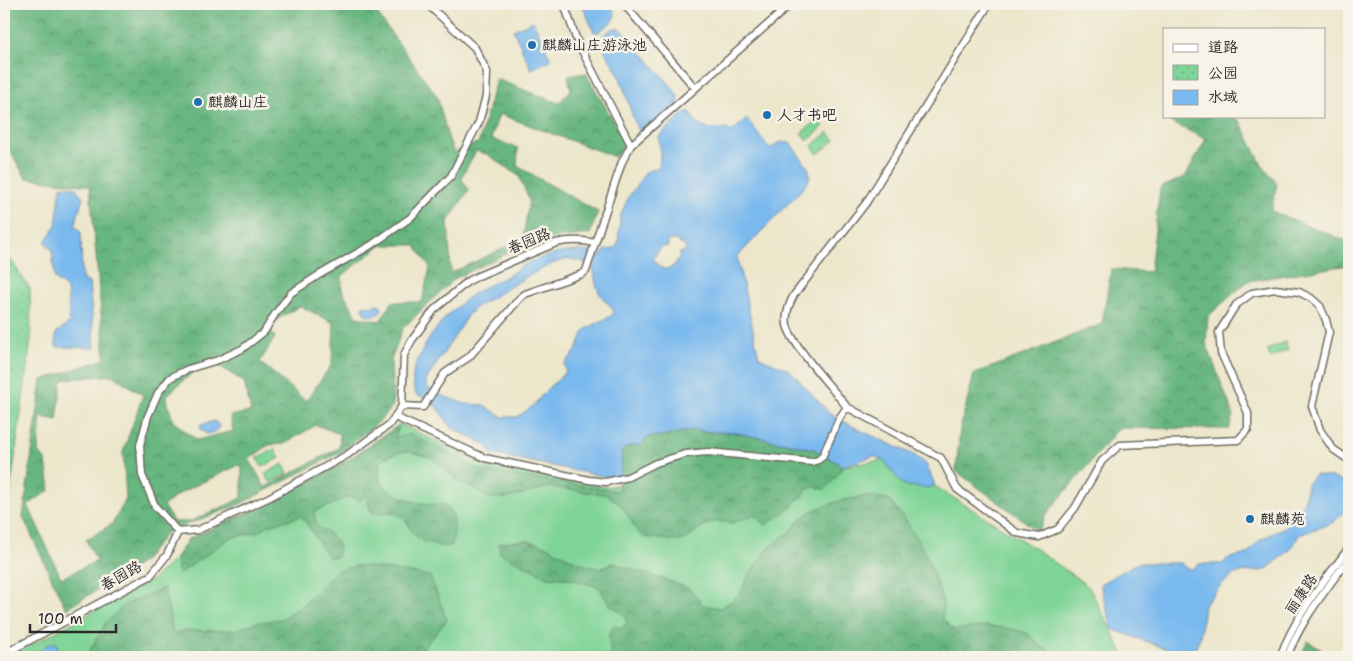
<svg xmlns="http://www.w3.org/2000/svg" width="1353" height="661" font-family="'Shantell Sans','LXGW WenKai TC',sans-serif">
<style>
.grass{fill:#7fd497;stroke:#558061}
.forest{fill:url(#forest-crowns);stroke:#497056;fill-rule:evenodd}
.park{fill:url(#park-dots);stroke:#558061}
.water{fill:#7ab9ee;stroke:#52728c;fill-rule:evenodd}
.lines{fill:none;stroke-linecap:round;stroke-linejoin:round}
.minor-casing{stroke:#6f6c63;stroke-width:9}
.minor{stroke:#fff;stroke-width:6}
.poi-dot{fill:#1f6fb2;stroke:#f7f3e8;stroke-width:2}
.labels{text-anchor:middle;stroke-width:5;stroke-linejoin:round;paint-order:stroke}
.poi-label{font-size:15px;fill:#2b2b2b;stroke:#f7f3e8;text-anchor:start}
.street-label{font-size:15px;fill:#2b2b2b;stroke:#f7f3e8}
</style>
<defs>
<pattern id="forest-crowns" width="20" height="18" patternUnits="userSpaceOnUse" patternTransform="scale(1.25)"><rect width="20" height="18" fill="#67b680"/><path d="M2 6a3 3 0 1 1 6 0M12 15a3 3 0 1 1 6 0" fill="none" stroke="#559469"/></pattern>
<pattern id="park-dots" width="8" height="8" patternUnits="userSpaceOnUse" patternTransform="scale(1.25)"><rect width="8" height="8" fill="#7fd497"/><path d="M2 2h.1M6 6h.1" fill="none" stroke="#6eb682" stroke-width="1.8" stroke-linecap="round"/></pattern>
</defs>
<rect width="100%" height="100%" fill="#f7f3e8"/>
<filter id="ink" filterUnits="userSpaceOnUse"><feTurbulence type="fractalNoise" baseFrequency=".02" numOctaves="2"/><feDisplacementMap in="SourceGraphic" scale="10" xChannelSelector="R" yChannelSelector="G"/><feConvolveMatrix kernelMatrix="1 2 1 2 8 2 1 2 1" color-interpolation-filters="sRGB"/></filter>
<filter id="wash" filterUnits="userSpaceOnUse"><feTurbulence type="fractalNoise" baseFrequency=".0096" numOctaves="4" result="noise"/><feDisplacementMap in="SourceGraphic" scale="20" xChannelSelector="R" yChannelSelector="G"/><feGaussianBlur stdDeviation="1.12" result="paint"/><feColorMatrix in="noise" values="0 0 0 0 0 0 0 0 0 0 0 0 0 0 0 0 0 1.4 0 .05"/><feComposite in="paint" operator="in"/></filter>
<g filter="url(#wash)">
<rect width="100%" height="100%" fill="#ece6cb"/>
<!-- grass -->
<path class="grass" d="M 818,119 L 824,126 L 808,141 L 801,133 Z
M 828,132 L 835,140 L 818,154 L 812,146 Z
M 1285,342 L 1288,350 L 1271,358 L 1267,350 Z
M 400,424 L 484,464 L 607,487 L 646,479 L 843,466 L 891,459 L 1036,549 L 1089,587 L 1125,657 L 9,657 L 152,580 L 175,559 L 188,539 L 270,502 L 349,459 Z
M 275,449 L 280,458 L 262,467 L 257,458 Z
M 283,464 L 288,473 L 270,482 L 265,474 Z"/>
<!-- forest -->
<path class="forest" d="M 4,4 L 370,4 L 437,96 L 448,137 L 454,153 L 479,142 L 496,79 L 559,103 L 571,90 L 568,76 L 586,73 L 626,143 L 615,157 L 499,114 L 491,139 L 518,148 L 517,166 L 598,212 L 590,234 L 535,240 L 454,279 L 403,328 L 391,360 L 393,405 L 380,421 L 341,452 L 236,506 L 167,532 L 143,562 L 66,609 L 23,517 L 42,380 L 105,359 L 90,186 L 26,178 L 10,151 L 4,144 ZM 476,151 L 487,154 L 519,176 L 529,200 L 523,239 L 451,273 L 448,221 L 469,190 L 461,178 ZM 381,245 L 415,245 L 430,267 L 422,302 L 392,302 L 380,321 L 357,317 L 342,290 L 342,276 ZM 300,306 L 334,323 L 332,364 L 306,401 L 260,362 L 275,337 L 270,330 L 276,320 ZM 216,364 L 244,382 L 251,412 L 230,416 L 233,431 L 197,440 L 173,421 L 166,396 L 194,371 ZM 112,375 L 143,395 L 123,452 L 126,499 L 112,524 L 86,540 L 97,561 L 61,578 L 28,505 L 50,490 L 46,461 L 38,451 L 41,417 L 57,420 L 62,380 ZM 316,425 L 340,434 L 339,448 L 265,487 L 249,459 L 269,445 L 284,444 ZM 239,465 L 242,467 L 242,498 L 192,521 L 174,522 L 163,506 L 182,492 Z
M 1172,116 L 1231,116 L 1240,121 L 1262,165 L 1277,184 L 1271,211 L 1349,242 L 1349,265 L 1248,281 L 1208,316 L 1206,343 L 1233,414 L 1229,429 L 1119,428 L 1045,516 L 1039,532 L 956,471 L 960,429 L 974,374 L 1102,324 L 1111,269 L 1150,272 L 1160,188 L 1185,177 L 1206,139 L 1170,122 Z
M 399,427 L 395,438 L 410,434 L 483,471 L 618,491 L 622,451 L 629,446 L 641,445 L 648,437 L 661,436 L 691,430 L 712,432 L 732,432 L 814,449 L 843,466 L 831,483 L 825,489 L 813,487 L 806,490 L 803,497 L 795,501 L 791,508 L 765,525 L 759,518 L 753,515 L 733,523 L 716,521 L 701,527 L 687,539 L 677,541 L 669,540 L 643,537 L 637,531 L 623,507 L 608,495 L 550,487 L 508,498 L 490,498 L 467,485 L 460,483 L 432,458 L 408,451 L 397,453 L 386,457 L 380,462 C 379,470 378,478 383,485 C 393,497 415,503 429,504 C 436,505 443,502 448,507 C 457,518 454,532 452,545 C 442,547 442,547 433,544 C 430,542 425,543 422,541 C 410,535 410,520 399,515 C 390,510 380,514 371,512 L 366,494 L 360,501 C 345,493 342,500 329,506 C 324,508 319,508 314,512 C 315,517 315,523 319,527 C 320,529 324,530 326,531 C 335,538 342,545 337,557 L 328,557 L 302,516 L 269,525 L 258,532 L 229,538 L 178,575 L 176,559 L 188,540 L 270,503 L 349,460 Z
M 867,496 L 888,499 L 906,520 L 924,551 L 939,589 L 944,607 L 942,618 L 954,630 L 987,626 L 1012,629 L 1027,633 L 1042,647 L 1056,653 L 1061,657 L 611,657 L 609,636 L 613,626 L 622,628 L 627,623 L 625,615 L 610,605 L 599,587 L 570,579 L 548,577 L 500,553 L 499,543 L 526,540 L 546,546 L 577,562 L 600,569 L 612,563 L 669,581 L 690,589 L 703,605 L 720,608 L 732,601 L 741,592 L 748,577 L 756,564 L 771,546 L 790,532 L 798,522 L 813,510 L 843,500 Z
M 358,565 L 430,576 L 447,620 L 416,657 L 86,657 L 105,624 L 124,605 L 164,588 L 173,633 L 183,631 L 234,630 L 258,622 L 281,619 L 304,604 L 337,571 Z
M 1308,641 L 1332,657 L 1300,657 Z"/>
<!-- park -->
<path class="park" d="M 4,250 L 30,289 L 31,339 L 4,537 Z"/>
<!-- water -->
<path class="water" d="M 582,4 L 611,4 L 615,15 L 614,20 L 599,32 L 594,32 Z
M 533,21 L 551,60 L 531,69 L 513,30 Z
M 617,28 L 622,30 L 672,87 L 679,98 L 677,105 L 648,130 L 639,130 L 635,123 C 629,107 625,89 618,73 C 612,61 602,51 601,37 L 612,29 Z
M 685,112 L 690,112 C 700,130 707,130 726,128 L 731,132 L 747,119 L 770,149 L 780,142 L 790,143 L 808,167 L 810,176 L 807,184 L 737,257 L 759,357 L 790,370 L 830,414 L 860,430 L 914,455 L 926,464 L 935,485 L 929,488 L 907,486 L 901,483 L 884,461 L 874,456 L 843,466 L 814,449 L 732,432 L 712,432 L 691,430 L 661,436 L 648,437 L 641,445 L 629,446 L 622,451 L 620,476 L 607,477 L 492,454 L 487,446 L 452,428 L 432,401 L 416,395 C 410,381 413,368 420,355 C 433,327 455,305 481,289 C 490,284 500,280 509,275 C 514,272 519,267 524,265 C 539,257 559,252 576,251 C 585,250 593,253 601,256 L 605,250 L 613,249 L 618,244 L 620,217 L 628,198 L 646,172 L 657,168 L 660,163 L 660,144 L 658,137 ZM 671,240 L 677,240 L 680,244 L 685,246 L 686,248 L 685,251 L 680,253 C 676,270 662,276 653,258 L 662,247 L 668,246 L 668,241 ZM 569,259 L 581,261 L 593,267 C 595,275 595,285 599,292 C 602,300 611,304 614,312 L 611,316 L 588,328 L 584,331 L 576,351 L 564,364 L 566,371 L 557,381 L 551,385 L 532,407 L 517,417 L 503,417 L 483,405 L 465,404 L 438,394 L 427,387 L 426,383 L 428,377 L 460,328 L 467,316 L 476,307 L 528,276 L 554,263 Z
M 61,186 L 75,187 L 83,197 L 75,225 L 81,233 L 82,279 L 89,283 L 95,348 L 56,347 L 56,333 L 70,323 L 67,289 L 55,279 L 52,250 L 45,242 L 56,225 Z
M 377,304 L 381,306 L 382,308 L 379,314 L 370,316 L 364,313 L 362,307 L 365,305 L 371,307 Z
M 215,421 L 219,426 L 217,431 L 207,434 L 201,430 L 200,425 Z
M 1315,475 L 1332,477 L 1349,486 L 1348,508 L 1334,522 L 1299,535 L 1291,549 L 1266,570 L 1237,573 L 1223,583 L 1204,605 L 1200,637 L 1196,648 L 1183,655 L 1112,629 L 1100,584 L 1138,563 L 1181,563 L 1186,568 L 1192,569 L 1199,564 L 1222,564 L 1227,559 L 1247,554 L 1260,540 L 1286,526 L 1296,517 L 1305,499 L 1307,484 Z
M 51,643 L 56,643 L 58,648 L 56,657 L 28,657 C 37,654 43,647 51,643 Z"/>
</g>
<g filter="url(#ink)">
<g class="lines">
<!-- minor casing -->
<g class="minor-casing">
<path id="minor" d="M 624,4 L 695,88
M 631,145 L 791,4
M 402,406 L 423,407 L 445,373 L 469,357 L 520,298 L 525,294 L 582,274 L 586,271 L 595,243
M 847,407 L 941,458 L 957,489 L 1017,533 L 1039,537 L 1058,529 L 1075,508 L 1102,461 L 1120,445 L 1238,440 L 1248,429 L 1248,413 L 1221,353 L 1219,332 L 1236,305 L 1252,293 L 1275,289 L 1299,292 L 1311,298 L 1320,306 L 1326,320 L 1329,332 L 1312,406 L 1320,430 L 1333,449 L 1349,460
M 395,417 L 485,458 L 589,480 L 606,482 L 628,477 L 656,463 L 685,454 L 708,452 L 812,462 L 818,460 L 822,457 L 840,417 L 847,407 C 834,390 791,344 787,325 C 785,314 789,304 794,295 L 866,203 L 989,4
M 178,532 L 155,506 L 142,475 L 140,445 L 148,416 L 158,393 L 170,378 L 188,369 L 218,360 L 242,349 L 264,332 L 275,314 L 291,293 L 319,275 L 373,244 L 410,218 L 451,176 L 479,122 L 486,96 L 487,72 L 475,48 L 427,4
M 4,654 L 150,576 L 167,555 L 178,532 L 198,530 L 268,498 L 347,455 L 389,425 L 402,406 L 404,355 L 412,340 L 434,310 L 467,282 L 478,276 L 556,243 C 569,240 582,240 595,243 L 622,162 L 631,145 L 577,41 L 564,4
M 1280,657 C 1295,616 1323,582 1349,548
M 1287,657 C 1301,620 1326,590 1349,558"/>
</g>
<!-- minor -->
<use href="#minor" class="minor"/>
</g>
</g>
<!-- markers -->
<g class="poi-dot">
<circle cx="532" cy="45" r="5"/>
<circle cx="198" cy="102" r="5"/>
<circle cx="767" cy="115" r="5"/>
<circle cx="1250" cy="519" r="5"/>
</g>
<g class="labels">
<!-- poi labels -->
<g class="poi-label">
<text x="542" y="50">麒麟山庄游泳池</text>
<text x="208" y="107">麒麟山庄</text>
<text x="777" y="120">人才书吧</text>
<text x="1260" y="524">麒麟苑</text>
</g>
<!-- street labels -->
<g class="street-label">
<text transform="translate(529 241) rotate(-22)" y="5">春园路</text>
<text transform="translate(121 576) rotate(-30)" y="5">春园路</text>
<text transform="translate(1301 594) rotate(-56)" y="5">丽康路</text>
</g>
</g>
<!-- margin -->
<rect width="1353" height="661" fill="none" stroke="#f7f3e8" stroke-width="20"/>
<!-- legend -->
<rect x="1163" y="28" width="162" height="90" fill="#f7f3e8" stroke="#a5a39c"/>
<rect x="1173" y="44" width="25" height="8" fill="#ffffff" stroke="#a5a39c"/>
<text x="1208" y="52" font-size="15" fill="#2b2b2b">道路</text>
<rect x="1173" y="65" width="25" height="15" fill="url(#park-dots)" stroke="#a5a39c"/>
<text x="1208" y="78" font-size="15" fill="#2b2b2b">公园</text>
<rect x="1173" y="90" width="25" height="15" fill="#7ab9ee" stroke="#a5a39c"/>
<text x="1208" y="102" font-size="15" fill="#2b2b2b">水域</text>
<!-- scale -->
<path d="M30 624v8h86v-8" fill="none" stroke="#2b2b2b" stroke-width="2.5"/>
<text x="38" y="624" font-size="15" fill="#2b2b2b" stroke="#f7f3e8" stroke-width="4" paint-order="stroke">100 m</text>
</svg>
